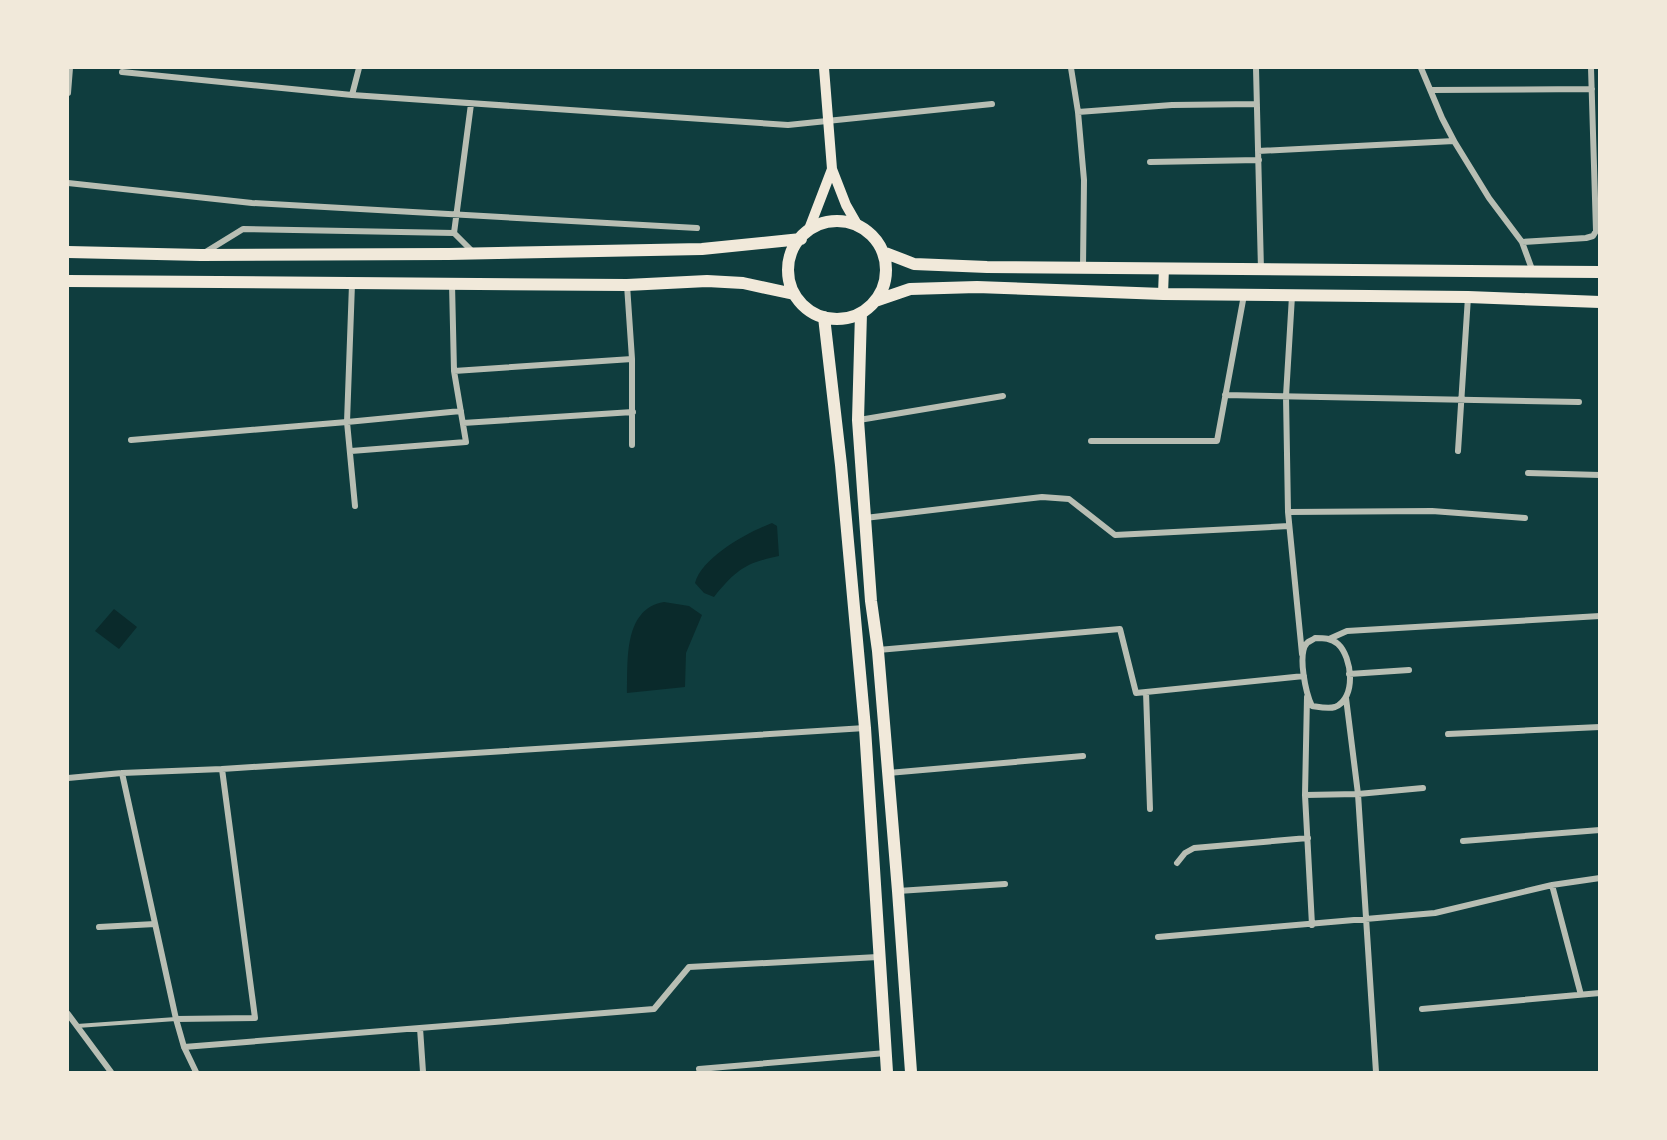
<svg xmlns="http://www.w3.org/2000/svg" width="1667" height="1140" font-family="Poppins,sans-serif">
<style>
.water{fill:#0a2a2b}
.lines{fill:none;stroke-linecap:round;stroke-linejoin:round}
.service{stroke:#b8beb3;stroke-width:4}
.minor{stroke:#b8beb3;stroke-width:6}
.secondary{stroke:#f1e9da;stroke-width:10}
.primary{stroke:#f1e9da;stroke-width:12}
</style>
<rect width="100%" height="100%" fill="#0f3d3e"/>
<!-- water -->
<path class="water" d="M 772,523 L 777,526 L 779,556 C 745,563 736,570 714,597 L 704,593 L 695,583 C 702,557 748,532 772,523 Z
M 664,602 L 689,606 L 702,615 L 686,653 L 685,687 L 627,693 C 628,661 623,609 664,602 Z
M 114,609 L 137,627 L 119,649 L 95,631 Z"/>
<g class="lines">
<!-- service -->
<path class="service" d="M 77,1026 L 176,1019"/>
<!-- minor -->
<path class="minor" d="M 359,68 L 352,95 L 788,125 L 992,104
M 1071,68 L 1078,112 L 1084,180 L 1083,267
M 1256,68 L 1261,270
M 1421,68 L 1442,118 L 1454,141 L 1489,198 L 1522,242 L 1533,272
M 122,72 L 352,95
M 1431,90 L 1592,89
M 68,93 L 70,68
M 1078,112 L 1172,105 L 1257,104
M 1258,151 L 1454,141
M 1150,162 L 1259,160
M 68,183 L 252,203 L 697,228
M 454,233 L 471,104
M 1522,242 L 1586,238 L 1593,236 L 1596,231 L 1591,68
M 204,253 L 243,229 L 454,233 L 473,252
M 352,284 L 347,422 L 355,506
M 627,285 L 632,359 L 632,445
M 1292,296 L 1286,396 L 1288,512 L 1302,654
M 454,371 L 632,359
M 1225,395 L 1579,402
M 859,420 L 1003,396
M 463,423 L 633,412
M 131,440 L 347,422 L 461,411
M 1091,441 L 1217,441 L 1244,295
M 351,451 L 466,442 L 454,371 L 452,284
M 1458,451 L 1468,297
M 1528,473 L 1600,475
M 1288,512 L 1432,511 L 1525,518
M 865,518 L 1042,497 L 1069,499 L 1115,535 L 1289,526
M 1315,638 C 1324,638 1331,638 1338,644 C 1352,657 1357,698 1335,707 C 1328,709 1319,707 1312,706 C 1306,694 1297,654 1307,643 C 1309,641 1313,640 1315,638 Z
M 1329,639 L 1347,631 L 1600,616
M 878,650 L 1120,629 L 1136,693 L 1304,676
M 1349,674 L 1409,670
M 1146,692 L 1150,809
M 1307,697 L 1305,795 L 1312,925
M 1346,698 L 1358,794 L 1376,1072
M 1448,734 L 1600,727
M 122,773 L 176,1019 L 184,1047 L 196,1072
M 888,773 L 1083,756
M 68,778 L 122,773 L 222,769 L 865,728
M 1305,795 L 1358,794 L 1423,788
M 1463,841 L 1600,830
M 1177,863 L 1185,853 L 1194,848 L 1308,838
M 1552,885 L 1581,995
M 898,891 L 1005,884
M 99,927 L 155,924
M 1158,937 L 1435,913 L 1552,885 L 1600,878
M 1422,1009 L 1600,993
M 68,1014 L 111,1072
M 176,1019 L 255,1018 L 222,769
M 420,1028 L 423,1072
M 184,1047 L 654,1009 L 689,967 L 878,957
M 699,1069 L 886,1053"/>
<!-- secondary -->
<path class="secondary" d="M 824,68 L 832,169
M 809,229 L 832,169 L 846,205 L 858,226
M 1163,294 L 1164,268"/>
<!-- primary -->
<path class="primary" d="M788 270a49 49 0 1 1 98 0a49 49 0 1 1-98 0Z
M 68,252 L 201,255 L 449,254 L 702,249 L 801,239
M 883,252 L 914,264 L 987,267 L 1600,272
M 68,281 L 627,285 L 707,281 L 743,283 L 794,294
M 875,301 L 910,289 L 977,287 L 1163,294 L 1468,297 L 1600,302
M 861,313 L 858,420 L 871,601 L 878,651 L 898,891 L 911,1072
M 824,317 L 841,465 L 865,728 L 887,1072"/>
</g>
<!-- border -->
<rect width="1667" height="1140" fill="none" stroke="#f1e9da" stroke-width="138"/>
</svg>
